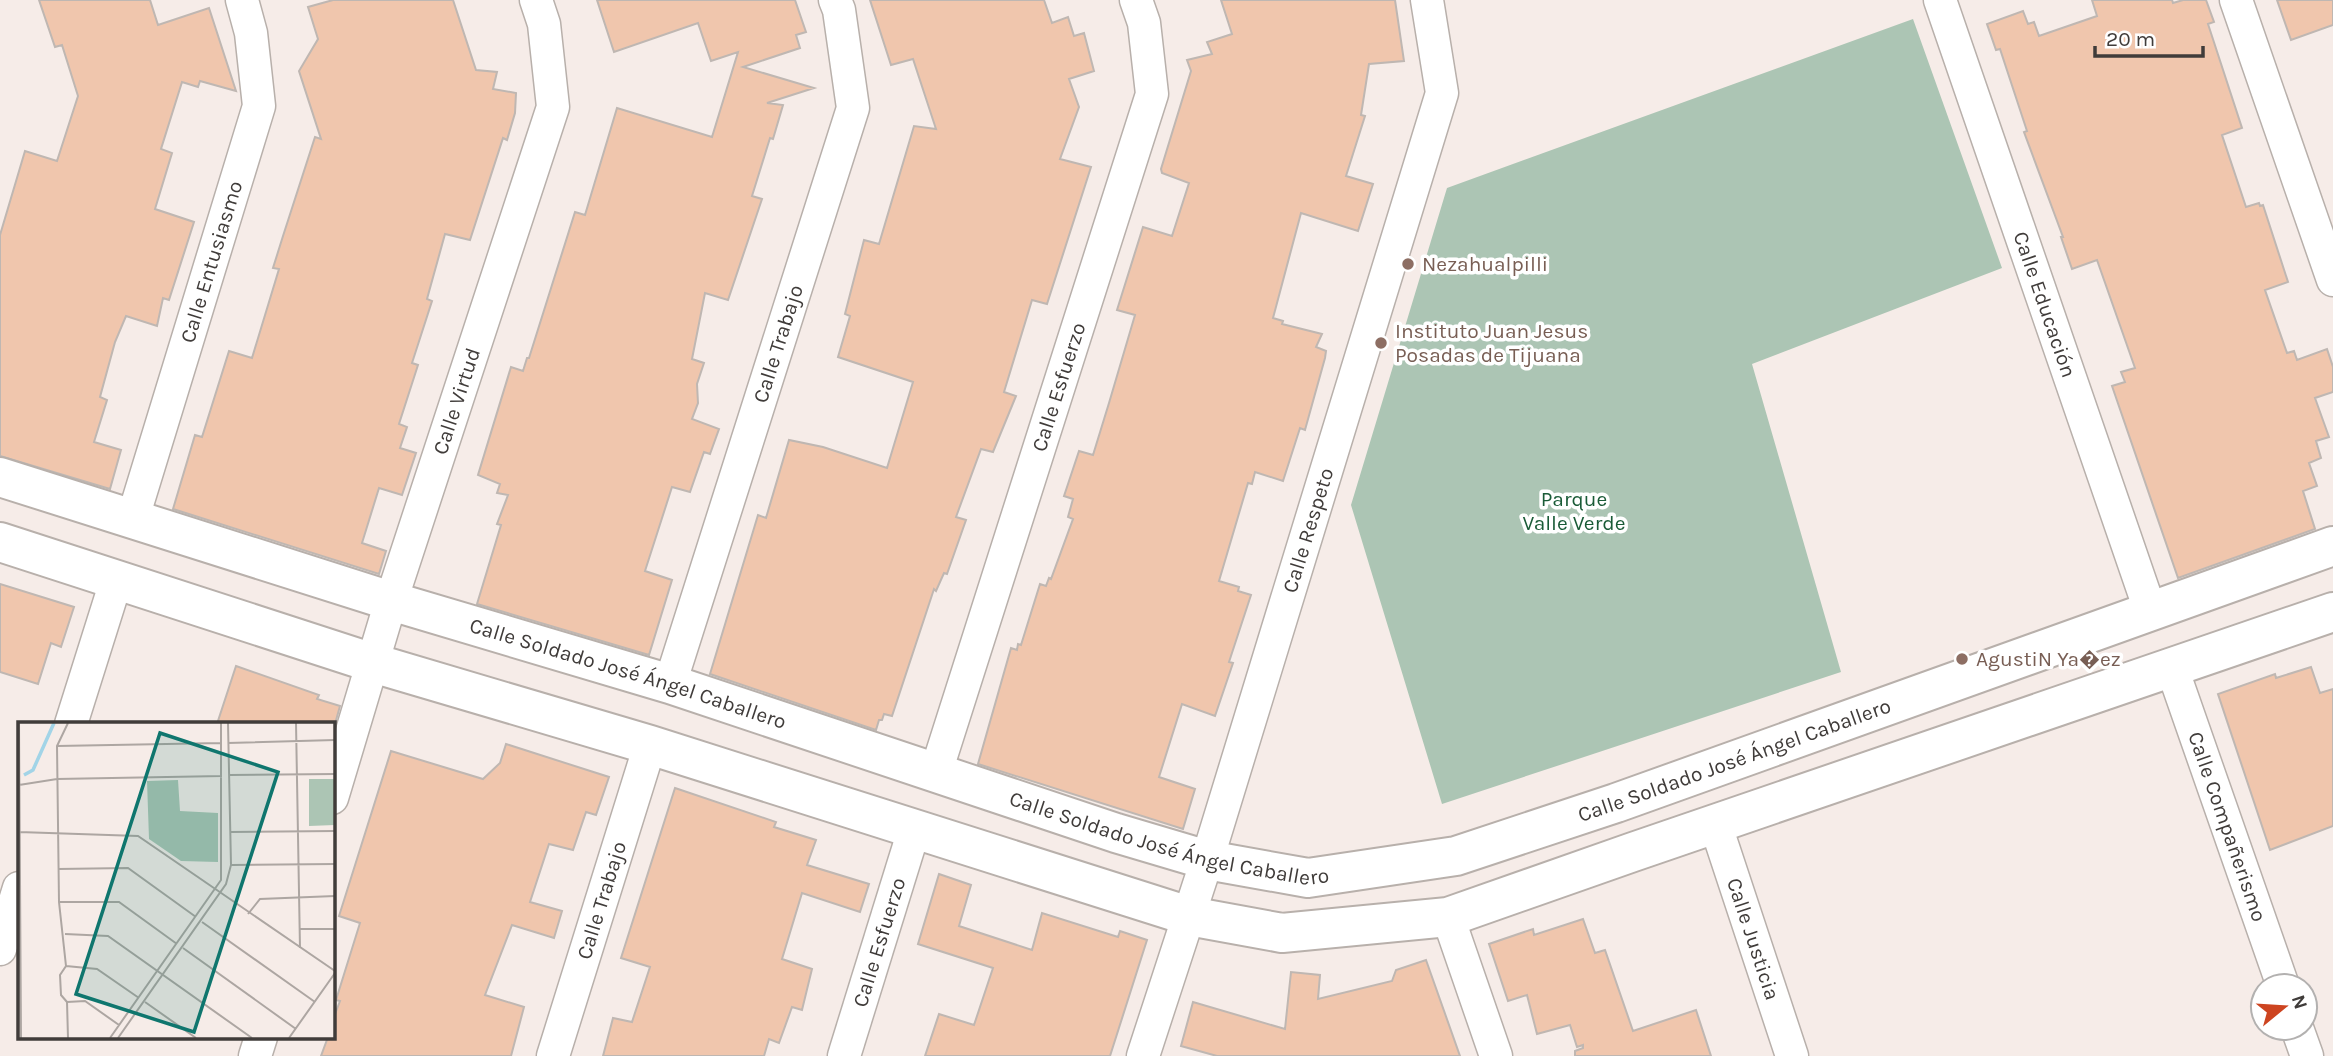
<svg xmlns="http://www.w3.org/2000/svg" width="2333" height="1056" font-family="Karla,sans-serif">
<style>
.green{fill:#acc5b4}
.building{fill:#f0c6ad;stroke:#bfb7b2;stroke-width:2}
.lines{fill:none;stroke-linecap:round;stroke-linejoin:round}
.minor-casing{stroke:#b8b0ab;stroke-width:35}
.tertiary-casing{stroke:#b8b0ab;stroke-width:42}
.minor{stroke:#fff;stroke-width:32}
.tertiary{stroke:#fff;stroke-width:38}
.education-dot{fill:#8d6e63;stroke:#fff;stroke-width:2.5}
.labels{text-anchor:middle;stroke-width:7;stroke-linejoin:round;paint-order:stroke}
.street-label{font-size:21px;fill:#403c3a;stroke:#fff}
.education-label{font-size:21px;fill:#785e54;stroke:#fff;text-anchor:start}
.park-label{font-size:21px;fill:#1a5b37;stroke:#fff}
.inset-river{fill:none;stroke:#a2d4e7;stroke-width:3.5}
.inset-road{fill:none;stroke:#ada6a2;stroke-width:2}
.view{fill:#0f766e;fill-opacity:0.15;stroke:#0f766e;stroke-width:3.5}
.inset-edge{fill:none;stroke:#403c3a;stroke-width:3.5}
</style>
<rect width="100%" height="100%" fill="#f6ece8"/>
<!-- green -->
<path class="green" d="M 1913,19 L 2002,268 L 1752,364 L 1841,672 L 1442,804 L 1351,505 L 1447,188 Z"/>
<!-- building -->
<path class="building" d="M 39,0 L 150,0 L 158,25 L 209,8 L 236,91 L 200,81 L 198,87 L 182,82 L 161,149 L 172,153 L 155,209 L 194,222 L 169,300 L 163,298 L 157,326 L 126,316 L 115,342 L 100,397 L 107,400 L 94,442 L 121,450 L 110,489 L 0,456 L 0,235 L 25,151 L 57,161 L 78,96 L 62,45 L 55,47 Z
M 333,0 L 453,0 L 476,70 L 497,72 L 493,89 L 516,93 L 515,113 L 507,140 L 503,138 L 470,240 L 445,234 L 427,299 L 432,301 L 412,363 L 418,365 L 399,424 L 407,427 L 400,448 L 416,453 L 402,495 L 379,488 L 362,543 L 386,551 L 379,574 L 173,509 L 195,435 L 202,437 L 229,351 L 252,358 L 279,269 L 273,268 L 283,236 L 315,137 L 321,139 L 299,71 L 318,39 L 308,7 Z
M 597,0 L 795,0 L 806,32 L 796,35 L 800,48 L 743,67 L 814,88 L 767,103 L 783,105 L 773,139 L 770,138 L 752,196 L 762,199 L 728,300 L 705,293 L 692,359 L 704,363 L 697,384 L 698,403 L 692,419 L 719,429 L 710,454 L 704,452 L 690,492 L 672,487 L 645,571 L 672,580 L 649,655 L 477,604 L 501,525 L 497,524 L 508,495 L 497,493 L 500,484 L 478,475 L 511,367 L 523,371 L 527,358 L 529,358 L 575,212 L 585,215 L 617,108 L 712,137 L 738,52 L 711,61 L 698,23 L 614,52 Z
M 870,0 L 1044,0 L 1052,23 L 1068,17 L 1074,36 L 1084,33 L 1094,71 L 1069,79 L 1079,107 L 1060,159 L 1091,167 L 1047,304 L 1032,300 L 1004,392 L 1016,396 L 993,452 L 981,449 L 956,517 L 966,520 L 947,574 L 944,573 L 936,591 L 934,589 L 892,716 L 884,714 L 882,720 L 879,720 L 876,730 L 710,674 L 758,515 L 766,518 L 789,440 L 823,447 L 887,468 L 913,382 L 838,357 L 850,316 L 845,314 L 864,240 L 879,244 L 914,126 L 936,129 L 913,59 L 891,65 Z
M 1221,0 L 1395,0 L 1404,61 L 1369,64 L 1361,115 L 1365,116 L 1346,176 L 1373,184 L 1358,231 L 1301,213 L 1273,318 L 1283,321 L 1282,324 L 1322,334 L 1316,347 L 1326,351 L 1325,358 L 1305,430 L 1300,428 L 1283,481 L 1255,472 L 1252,484 L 1248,483 L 1219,581 L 1239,587 L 1238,591 L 1251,595 L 1229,662 L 1233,663 L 1215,716 L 1182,704 L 1159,777 L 1195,789 L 1183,829 L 978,764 L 1011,648 L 1017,650 L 1018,644 L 1021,645 L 1040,584 L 1046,586 L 1049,578 L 1051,579 L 1073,519 L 1068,517 L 1073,499 L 1064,496 L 1079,451 L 1093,455 L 1109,403 L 1135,315 L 1117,310 L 1143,227 L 1172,236 L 1189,183 L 1162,173 L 1161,169 L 1191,71 L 1187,60 L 1212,54 L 1207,42 L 1232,34 Z
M 2092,0 L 2172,0 L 2173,3 L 2183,0 L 2206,0 L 2214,22 L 2208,24 L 2242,128 L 2222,135 L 2246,207 L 2259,203 L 2260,206 L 2263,205 L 2288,282 L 2265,290 L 2287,353 L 2294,351 L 2297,360 L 2327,349 L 2333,367 L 2333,392 L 2315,398 L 2329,437 L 2316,441 L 2321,458 L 2309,463 L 2317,486 L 2303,491 L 2315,529 L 2178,578 L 2112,386 L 2125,382 L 2121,372 L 2135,368 L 2097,260 L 2072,269 L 2061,237 L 2063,237 L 2024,132 L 2027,131 L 2000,49 L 1996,50 L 1987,24 L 2023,11 L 2028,24 L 2034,22 L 2039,36 L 2097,16 Z
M 2277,0 L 2333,0 L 2333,25 L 2291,40 Z
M 0,584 L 74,607 L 61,647 L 51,643 L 38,684 L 0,672 Z
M 236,666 L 319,695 L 317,699 L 340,706 L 335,724 L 217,724 Z
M 2311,667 L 2320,693 L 2333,689 L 2333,826 L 2270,850 L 2218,694 L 2275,674 L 2276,678 Z
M 506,744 L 609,777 L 596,815 L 586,812 L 573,850 L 549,844 L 530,902 L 562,911 L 554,938 L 512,925 L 485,995 L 524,1007 L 511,1056 L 321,1056 L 328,1037 L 332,1037 L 332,1022 L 340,1001 L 336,1000 L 360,923 L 339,916 L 391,751 L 483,779 L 500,763 Z
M 675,788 L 776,822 L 774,827 L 816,840 L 807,865 L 869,884 L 860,912 L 802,893 L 782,959 L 812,969 L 802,1010 L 792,1007 L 779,1043 L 769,1039 L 764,1056 L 603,1056 L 613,1018 L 632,1022 L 650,967 L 621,958 Z
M 939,874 L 971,885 L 959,926 L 1032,950 L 1042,913 L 1118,937 L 1120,931 L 1147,940 L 1110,1056 L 925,1056 L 939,1014 L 974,1025 L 993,968 L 918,944 Z
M 1583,919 L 1595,953 L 1605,950 L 1633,1031 L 1696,1010 L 1711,1056 L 1575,1056 L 1575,1051 L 1583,1048 L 1583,1045 L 1577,1047 L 1570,1025 L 1537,1034 L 1527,995 L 1508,1001 L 1489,944 L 1533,929 L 1534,935 Z
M 1426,960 L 1460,1056 L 1217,1056 L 1181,1046 L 1193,1002 L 1285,1029 L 1291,972 L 1320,975 L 1318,999 L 1392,981 L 1396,970 Z"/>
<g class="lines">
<!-- minor casing -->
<g class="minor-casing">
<g id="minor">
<path id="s1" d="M 1940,0 L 2150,610"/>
<path d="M 2236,0 L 2333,280"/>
<path id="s2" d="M 132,521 L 259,106 L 251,33 L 242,0"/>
<path id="s3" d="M 2172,668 L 2283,986"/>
<path id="s4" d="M 670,684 L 853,108 L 839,10 L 835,0"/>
<path d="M 71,724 L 117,578"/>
<path id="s5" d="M 936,772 L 1152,94 L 1144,23 L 1136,0"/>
<path id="s6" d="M 332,798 L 391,601 L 553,107 L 544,24 L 536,0"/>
<path id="s7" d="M 1715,823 L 1792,1056"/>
<path d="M 1448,917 L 1496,1056"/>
<path d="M 0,949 L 19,888"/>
<path d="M 2297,1028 L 2307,1056"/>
<path d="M 255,1056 L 261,1037"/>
<path id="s8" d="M 553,1056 L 650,745"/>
<path id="s9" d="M 844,1056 L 914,830"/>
<path id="s10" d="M 1143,1056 L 1207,860 L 1442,93 L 1427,0"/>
</g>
</g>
<!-- tertiary casing -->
<g class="tertiary-casing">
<g id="tertiary">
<path id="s11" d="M 0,477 L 391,601 L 670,684 L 1116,833 L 1207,860 L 1308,878 L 1456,856 L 1616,803 L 2333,546"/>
<path d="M 0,542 L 373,663 L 650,745 L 1189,916 L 1282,933 L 1448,917 L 1633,852 L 2333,612"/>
</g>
</g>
<!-- minor -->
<use href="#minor" class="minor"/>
<!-- tertiary -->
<use href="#tertiary" class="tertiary"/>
</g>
<!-- markers -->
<g class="education-dot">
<circle cx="1408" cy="264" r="7"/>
<circle cx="1381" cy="343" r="7"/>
<circle cx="1962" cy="659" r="7"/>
</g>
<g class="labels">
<!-- street labels -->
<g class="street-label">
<text dy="7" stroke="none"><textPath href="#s2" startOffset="271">Calle Entusiasmo</textPath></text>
<text dy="7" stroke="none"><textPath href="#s1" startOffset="322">Calle Educación</textPath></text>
<text dy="7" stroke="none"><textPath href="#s4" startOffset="357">Calle Trabajo</textPath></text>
<text dy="7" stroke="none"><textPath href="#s5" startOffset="404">Calle Esfuerzo</textPath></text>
<text dy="7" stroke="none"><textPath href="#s6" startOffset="416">Calle Virtud</textPath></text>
<text dy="7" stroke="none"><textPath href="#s10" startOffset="551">Calle Respeto</textPath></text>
<text dy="7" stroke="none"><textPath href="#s11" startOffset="658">Calle Soldado José Ángel Caballero</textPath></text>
<text dy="7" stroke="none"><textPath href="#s11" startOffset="1813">Calle Soldado José Ángel Caballero</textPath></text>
<text dy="7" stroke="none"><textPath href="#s3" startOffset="168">Calle Compañerismo</textPath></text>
<text dy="7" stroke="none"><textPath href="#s11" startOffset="1225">Calle Soldado José Ángel Caballero</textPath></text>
<text dy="7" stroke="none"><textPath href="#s8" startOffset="163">Calle Trabajo</textPath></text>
<text dy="7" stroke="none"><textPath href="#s7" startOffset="122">Calle Justicia</textPath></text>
<text dy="7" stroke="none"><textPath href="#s9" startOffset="119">Calle Esfuerzo</textPath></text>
</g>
<!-- education labels -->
<g class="education-label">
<text x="1422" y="271">Nezahualpilli</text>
<text x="1395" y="338">Instituto Juan Jesus<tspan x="1395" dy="24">Posadas de Tijuana</tspan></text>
<text x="1976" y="666">AgustiN Ya�ez</text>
</g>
<!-- park labels -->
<g class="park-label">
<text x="1574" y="506">Parque<tspan x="1574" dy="24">Valle Verde</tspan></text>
</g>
</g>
<!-- overview -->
<g transform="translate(18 722)">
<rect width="317" height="317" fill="#f6ece8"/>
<path d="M 291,57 L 317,57 L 317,103 L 291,104 ZM 160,58 L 162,89 L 200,91 L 200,140 L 163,139 L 131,117 L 129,59 Z" fill="#acc5b4"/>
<path class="inset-river" d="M 6,53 L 15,48 L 36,1"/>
<path class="inset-road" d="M 1,1 L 3,316M 50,1 L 39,24 L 41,180 L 48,244 L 42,253 L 43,273 L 49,280 L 50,316M 278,1 L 282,226M 210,21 L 317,18M 39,24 L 203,21M 211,53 L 317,52M 1,63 L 39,57 L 204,54M 1,110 L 120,114 L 317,249M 212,110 L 317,109M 213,143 L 317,142M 40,147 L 110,146 L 178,195M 41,180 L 101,180 L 159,222M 230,192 L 242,177 L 317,174M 184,200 L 297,280M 281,207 L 317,207M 47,212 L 90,214 L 234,316M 165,226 L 278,307M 48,244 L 79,247 L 121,276M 49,280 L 67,279 L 101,303M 127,280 L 178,316M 92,316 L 203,158 L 203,1M 100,316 L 208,162 L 213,143 L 210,1M 271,316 L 317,251"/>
<path class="view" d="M 142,11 L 260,50 L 176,310 L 58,272 Z"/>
<rect width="317" height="317" class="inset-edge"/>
</g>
<!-- north arrow -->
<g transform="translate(2284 1007) rotate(72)"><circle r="33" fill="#ffffff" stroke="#b3b1b0" stroke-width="2"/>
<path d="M0-5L12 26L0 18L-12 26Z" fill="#cd4420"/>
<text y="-10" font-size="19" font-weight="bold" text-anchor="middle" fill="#403c3a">N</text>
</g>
<!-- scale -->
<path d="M2095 46v10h108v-10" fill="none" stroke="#403c3a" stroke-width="3.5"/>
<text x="2106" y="46" font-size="21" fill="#403c3a" stroke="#ffffff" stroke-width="5" paint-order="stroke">20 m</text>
</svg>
